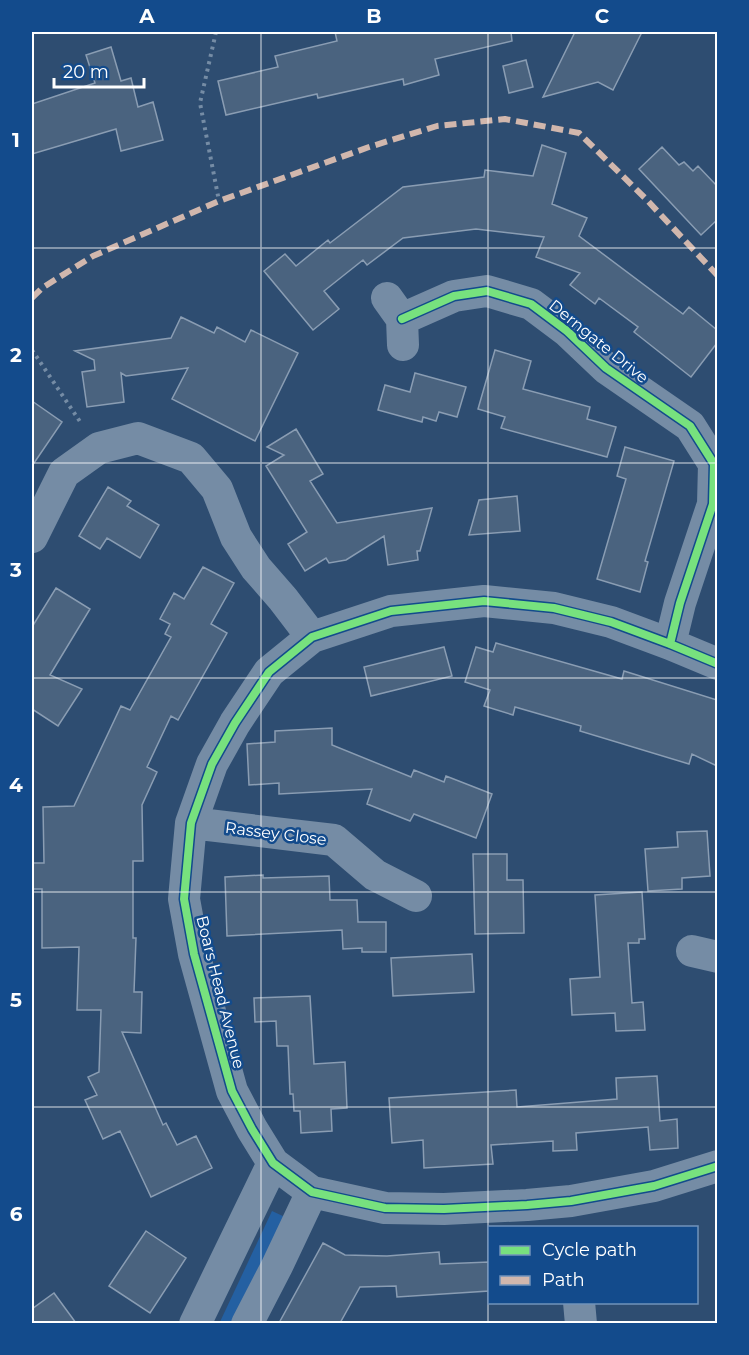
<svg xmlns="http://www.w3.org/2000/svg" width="749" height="1355" font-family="Montserrat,sans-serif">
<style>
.green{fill:#2460a2}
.building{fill:#4a637f;stroke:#8a9db3;stroke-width:1.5}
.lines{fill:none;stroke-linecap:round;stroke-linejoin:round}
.path{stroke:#758ca5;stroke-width:4;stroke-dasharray:3 4.5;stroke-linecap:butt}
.street{stroke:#758ca5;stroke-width:32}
.quiet{stroke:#d1b7ad;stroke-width:6;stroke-dasharray:12 6;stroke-linecap:butt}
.cycleway-casing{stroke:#134b8c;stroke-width:11}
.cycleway{stroke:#77e17e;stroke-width:8}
.grid{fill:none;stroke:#fff;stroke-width:1.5;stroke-opacity:0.55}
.labels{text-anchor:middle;stroke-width:5;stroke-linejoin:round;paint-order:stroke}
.street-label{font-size:16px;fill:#fff;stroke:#134b8c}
.neatline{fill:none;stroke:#fff;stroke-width:2}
.grid-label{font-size:20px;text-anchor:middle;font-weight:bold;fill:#fff}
</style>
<rect width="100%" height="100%" fill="#2e4d71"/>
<!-- green -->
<path class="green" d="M 272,1211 L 285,1217 L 235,1323 L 219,1324 Z"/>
<!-- building -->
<path class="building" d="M 335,32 L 511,32 L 512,41 L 435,59 L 439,75 L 404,85 L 403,79 L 318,98 L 317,94 L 226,115 L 218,81 L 278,67 L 275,56 L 337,41 Z
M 575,32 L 642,32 L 613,90 L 598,82 L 543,97 Z
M 111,47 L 121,81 L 131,78 L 138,107 L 153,102 L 163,140 L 121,151 L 116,129 L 32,154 L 32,104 L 95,83 L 86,55 Z
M 526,60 L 533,87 L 509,93 L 503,66 Z
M 542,145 L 566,153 L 552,204 L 587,218 L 579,236 L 683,314 L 689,307 L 717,330 L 717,343 L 691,377 L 634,332 L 638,327 L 599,298 L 595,304 L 570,285 L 580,273 L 536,257 L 544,237 L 476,229 L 403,238 L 367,265 L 363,260 L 324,291 L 339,309 L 313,330 L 264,271 L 285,254 L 296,266 L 328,240 L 330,243 L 403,187 L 484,177 L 485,170 L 533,176 Z
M 662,147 L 679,165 L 684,162 L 693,171 L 698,166 L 717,186 L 717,220 L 701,235 L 639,169 Z
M 181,317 L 214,333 L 217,327 L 245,342 L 251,330 L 298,353 L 255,441 L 172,399 L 188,368 L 126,376 L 121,373 L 124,402 L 87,407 L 82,372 L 95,370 L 94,360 L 75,351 L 171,338 Z
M 495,350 L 531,361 L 523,389 L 590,407 L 587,419 L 616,427 L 607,457 L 501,428 L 505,417 L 478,409 Z
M 415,373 L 466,387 L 457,417 L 439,412 L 436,421 L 423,417 L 422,422 L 378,410 L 385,385 L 410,392 Z
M 32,401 L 62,422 L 32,466 Z
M 296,429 L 323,474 L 310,481 L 337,523 L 432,508 L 420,551 L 417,551 L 418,560 L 388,565 L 384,536 L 346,560 L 329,563 L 326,558 L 305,571 L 288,544 L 307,532 L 266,466 L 284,455 L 267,447 Z
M 625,447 L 674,461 L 645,561 L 648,562 L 640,592 L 597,579 L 626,479 L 617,476 Z
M 108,487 L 131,501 L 127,506 L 159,525 L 140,558 L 107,538 L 100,549 L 79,536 Z
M 517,496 L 520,531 L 469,535 L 479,500 Z
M 203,567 L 234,583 L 211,624 L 227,633 L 178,720 L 171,716 L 147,767 L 157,772 L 142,805 L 143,861 L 133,861 L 133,938 L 136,938 L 134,992 L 142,992 L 141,1033 L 122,1032 L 163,1125 L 166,1123 L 177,1145 L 196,1136 L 212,1168 L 151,1197 L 120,1131 L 103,1139 L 85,1100 L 97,1095 L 88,1077 L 99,1072 L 101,1010 L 77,1010 L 79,947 L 42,948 L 42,889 L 32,889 L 32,863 L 44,863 L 43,807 L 74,806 L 121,706 L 130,710 L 171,637 L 165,634 L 170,624 L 160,619 L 174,593 L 184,599 Z
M 56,588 L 90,609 L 50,675 L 82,689 L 58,726 L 32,709 L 32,627 Z
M 496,643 L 622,679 L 624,671 L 717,700 L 717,766 L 692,754 L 689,764 L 580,731 L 581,726 L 515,707 L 513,715 L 484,706 L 490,690 L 465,682 L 476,647 L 493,652 Z
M 444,647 L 452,676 L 371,696 L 364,667 Z
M 332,728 L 332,745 L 411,777 L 414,770 L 444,782 L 446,776 L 492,794 L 476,838 L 414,814 L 410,821 L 367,804 L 372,789 L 279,794 L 279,783 L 249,785 L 247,744 L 275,742 L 275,731 Z
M 707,831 L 710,876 L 682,878 L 682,889 L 648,891 L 645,849 L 678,847 L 677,832 Z
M 473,854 L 507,854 L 507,880 L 523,880 L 524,933 L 475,934 Z
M 263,875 L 263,878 L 329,876 L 330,900 L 357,900 L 358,922 L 386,922 L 386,952 L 362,952 L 362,948 L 343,949 L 342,930 L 227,936 L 225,877 Z
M 642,892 L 645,939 L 639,939 L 639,943 L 628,943 L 632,1003 L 643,1002 L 645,1030 L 616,1031 L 615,1013 L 572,1015 L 570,979 L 600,977 L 595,895 Z
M 472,954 L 474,992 L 393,996 L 391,958 Z
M 310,996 L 314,1064 L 345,1062 L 347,1108 L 331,1109 L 332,1131 L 301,1133 L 300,1111 L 294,1111 L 293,1094 L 290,1094 L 288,1046 L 277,1046 L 276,1021 L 255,1022 L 254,998 Z
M 657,1076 L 660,1121 L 677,1119 L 678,1148 L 650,1150 L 648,1127 L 576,1133 L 577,1150 L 553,1151 L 553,1141 L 491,1145 L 493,1164 L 424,1168 L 423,1140 L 392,1143 L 389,1098 L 516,1090 L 517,1107 L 617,1099 L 616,1078 Z
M 146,1231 L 186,1258 L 150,1313 L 109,1286 Z
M 323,1243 L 345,1255 L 387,1256 L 439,1252 L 440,1264 L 489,1262 L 489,1291 L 397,1297 L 396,1286 L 360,1287 L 340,1323 L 279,1323 Z
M 54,1293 L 76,1323 L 32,1323 L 32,1309 Z"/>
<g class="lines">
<!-- path -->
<path class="path" d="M 216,32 L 200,103 L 219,201
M 32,350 L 81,423"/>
<!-- street -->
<path class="street" d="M 387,298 L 402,319 L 403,345
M 402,319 L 454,296 L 487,291 L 531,304 L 567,331 L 606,368 L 690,426 L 714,464 L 713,504 L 680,603 L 670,644
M 32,537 L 64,473 L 99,448 L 138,438 L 191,458 L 217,489 L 236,537 L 256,568 L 283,599 L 312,637
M 718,664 L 670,644 L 611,622 L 554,608 L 484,601 L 391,611 L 312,637 L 269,672 L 235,723 L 212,764 L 191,823 L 184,899 L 194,954 L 232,1091 L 252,1129 L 273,1163 L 312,1192 L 385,1208 L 444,1209 L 527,1205 L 571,1201 L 654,1186 L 718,1166
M 191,823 L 334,840 L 375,875 L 416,896
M 692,951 L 718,957
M 579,1302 L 581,1324
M 195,1324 L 273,1163
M 247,1324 L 277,1266 L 312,1192"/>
<!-- quiet -->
<path class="quiet" d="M 32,298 L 42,288 L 93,256 L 219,201 L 369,147 L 437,126 L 505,119 L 579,133 L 646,199 L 718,276"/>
<!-- cycleway casing -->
<g class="cycleway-casing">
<path id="cycleway" d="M 402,319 L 454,296 L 487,291 L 531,304 L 567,331 L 606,368 L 690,426 L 714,464 L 713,504 L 680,603 L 670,644
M 718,664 L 670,644 L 611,622 L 554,608 L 484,601 L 391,611 L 312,637 L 269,672 L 235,723 L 212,764 L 191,823 L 184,899 L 194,954 L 232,1091 L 252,1129 L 273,1163 L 312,1192 L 385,1208 L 444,1209 L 527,1205 L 571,1201 L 654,1186 L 718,1166"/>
</g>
<!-- cycleway -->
<use href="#cycleway" class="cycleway"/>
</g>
<!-- grid -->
<path class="grid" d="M 261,32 L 261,1324M 488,32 L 488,1324M 32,248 L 718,248M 32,463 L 718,463M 32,678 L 718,678M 32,892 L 718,892M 32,1107 L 718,1107"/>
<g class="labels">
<!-- street labels -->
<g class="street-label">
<text transform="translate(599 341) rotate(39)" y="6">Derngate Drive</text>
<text transform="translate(276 833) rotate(7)" y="6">Rassey Close</text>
<text transform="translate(221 992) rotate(76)" y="6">Boars Head Avenue</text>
</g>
</g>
<!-- border -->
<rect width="749" height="1355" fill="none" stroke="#134b8c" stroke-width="66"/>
<!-- legend -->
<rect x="488" y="1226" width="210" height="78" fill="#134b8c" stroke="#7193ba" stroke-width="1.5"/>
<rect x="500" y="1246" width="30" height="9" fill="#77e17e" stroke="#7193ba" stroke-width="1.5"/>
<text x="542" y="1256" font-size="18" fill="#ffffff">Cycle path</text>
<rect x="500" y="1276" width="30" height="9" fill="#d1b7ad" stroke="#7193ba" stroke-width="1.5"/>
<text x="542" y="1286" font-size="18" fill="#ffffff">Path</text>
<!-- scale -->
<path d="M54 78v9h90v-9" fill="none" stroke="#ffffff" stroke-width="3"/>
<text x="63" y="78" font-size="18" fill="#ffffff" stroke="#134b8c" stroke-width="4.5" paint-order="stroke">20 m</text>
<rect x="33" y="33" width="683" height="1289" class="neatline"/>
<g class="grid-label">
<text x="147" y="23">A</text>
<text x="374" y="23">B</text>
<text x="602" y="23">C</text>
<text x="16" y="147">1</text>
<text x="16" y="362">2</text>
<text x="16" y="577">3</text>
<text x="16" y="792">4</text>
<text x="16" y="1007">5</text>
<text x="16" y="1221">6</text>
</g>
</svg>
